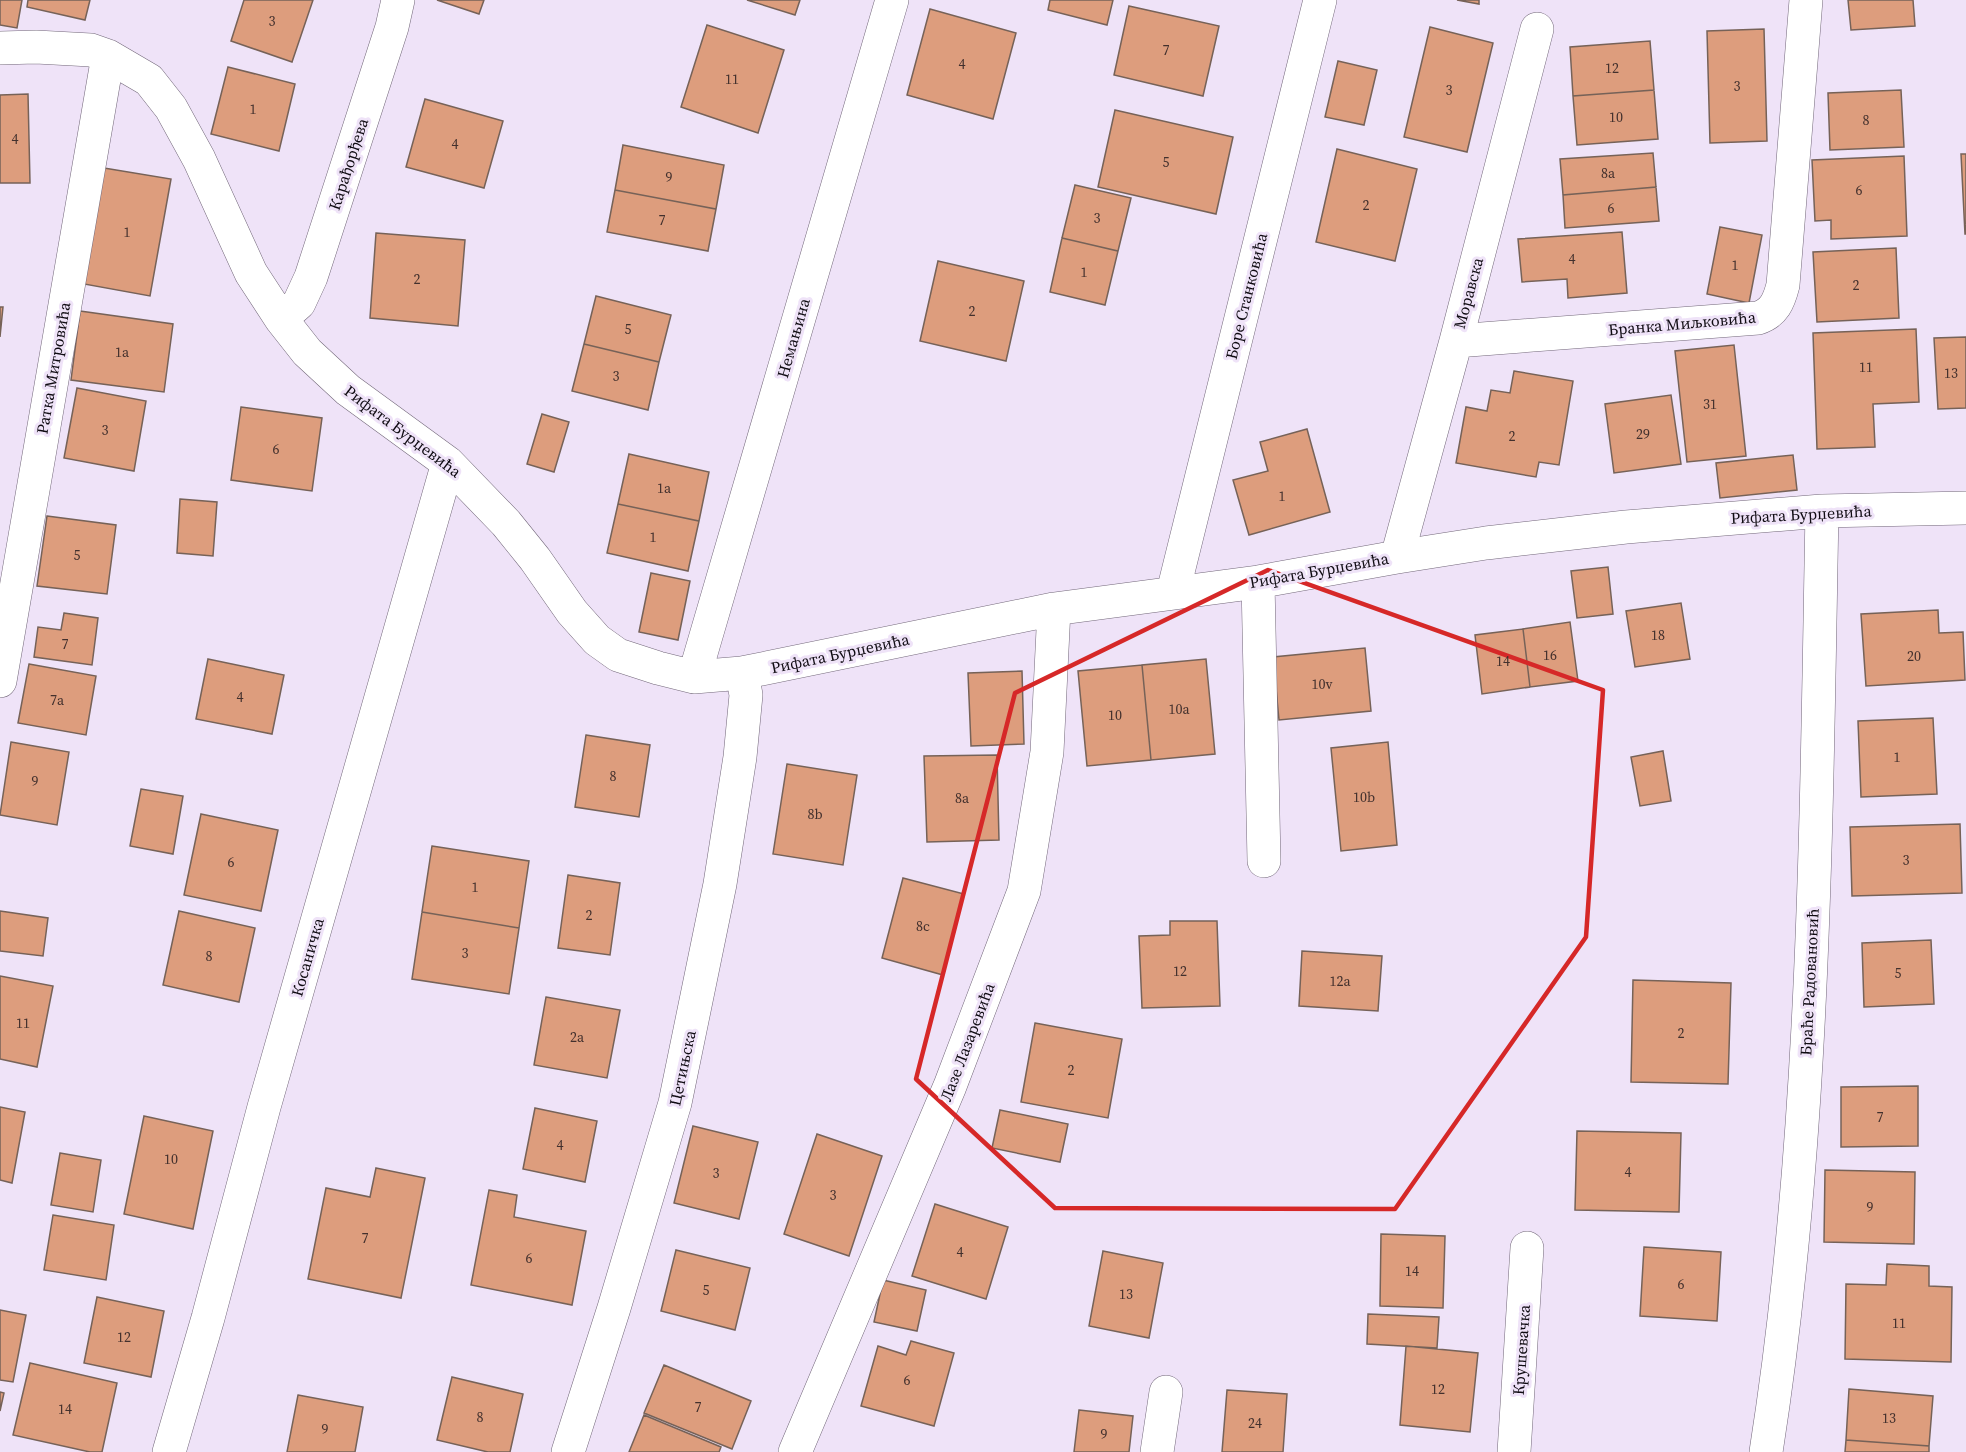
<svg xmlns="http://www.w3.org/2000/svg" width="1966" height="1452" font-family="'Source Serif 4',serif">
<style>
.building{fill:#dd9d7d;stroke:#766258;stroke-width:1.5}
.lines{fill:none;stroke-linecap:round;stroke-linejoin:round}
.street-casing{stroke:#73687a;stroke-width:34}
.street{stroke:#fff;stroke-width:33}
.marked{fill:none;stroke:#d62828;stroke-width:4.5;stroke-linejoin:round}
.labels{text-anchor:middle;stroke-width:6;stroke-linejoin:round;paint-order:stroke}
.number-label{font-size:14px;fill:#42302d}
.street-label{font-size:16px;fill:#0f0b12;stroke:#efe3f8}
</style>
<rect width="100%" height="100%" fill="#efe3f8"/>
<!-- building -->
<path class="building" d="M 0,0 L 22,0 L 17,28 L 0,25 Z
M 28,0 L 90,0 L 85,20 L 27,7 Z
M 244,0 L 313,0 L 292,62 L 231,41 Z
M 437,0 L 484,0 L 479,14 Z
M 747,0 L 800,0 L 795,15 Z
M 1050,0 L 1113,0 L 1107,25 L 1048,10 Z
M 1457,0 L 1479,0 L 1479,4 Z
M 1848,0 L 1913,0 L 1915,26 L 1851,30 Z
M 1129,6 L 1219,26 L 1203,96 L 1114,75 Z
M 930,9 L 1016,33 L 993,119 L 907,95 Z
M 707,25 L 784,50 L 758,133 L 681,107 Z
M 1430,27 L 1493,43 L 1467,152 L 1404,137 Z
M 1764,29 L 1767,141 L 1710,143 L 1707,31 Z
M 1650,41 L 1654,90 L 1573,96 L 1570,47 Z
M 1338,61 L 1377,70 L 1364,125 L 1325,117 Z
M 228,67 L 295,84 L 279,151 L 211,134 Z
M 1654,90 L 1658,139 L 1577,145 L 1573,96 Z
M 1901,90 L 1904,147 L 1830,150 L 1828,93 Z
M 28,94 L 30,183 L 0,183 L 0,95 Z
M 425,99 L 503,121 L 484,188 L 406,167 Z
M 1115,110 L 1233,137 L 1216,214 L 1098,187 Z
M 623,145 L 724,165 L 716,209 L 615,190 Z
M 1337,149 L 1417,169 L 1395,261 L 1316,242 Z
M 1653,153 L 1656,187 L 1563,195 L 1560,159 Z
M 1961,154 L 1966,154 L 1966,234 L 1965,234 Z
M 1904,156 L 1907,236 L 1831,239 L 1831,220 L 1815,221 L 1812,160 Z
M 104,168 L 171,179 L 150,296 L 84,284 Z
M 1075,185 L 1131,198 L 1118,251 L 1062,238 Z
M 1656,187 L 1659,221 L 1565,228 L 1563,195 Z
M 615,190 L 716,209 L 708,251 L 607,232 Z
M 1720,227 L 1762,235 L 1749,303 L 1707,294 Z
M 1622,232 L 1627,293 L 1568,298 L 1567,279 L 1522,282 L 1518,239 Z
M 376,233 L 465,240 L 458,326 L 370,318 Z
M 1062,238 L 1118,251 L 1105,305 L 1050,292 Z
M 1896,248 L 1899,318 L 1817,322 L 1813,252 Z
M 938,261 L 1024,281 L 1006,361 L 920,341 Z
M 596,296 L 671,315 L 659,362 L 584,344 Z
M 0,307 L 3,307 L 0,337 Z
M 80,311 L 173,324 L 164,392 L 71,380 Z
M 1916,329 L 1919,402 L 1873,404 L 1875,447 L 1817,449 L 1813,333 Z
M 1966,337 L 1966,408 L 1938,409 L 1934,338 Z
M 584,344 L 659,362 L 648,410 L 572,391 Z
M 1734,345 L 1746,456 L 1687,462 L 1675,351 Z
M 1514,371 L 1573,381 L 1559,465 L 1539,462 L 1536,477 L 1456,463 L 1466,407 L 1487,411 L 1491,390 L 1510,393 Z
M 77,388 L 146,401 L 134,471 L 64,458 Z
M 1671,395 L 1681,464 L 1614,473 L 1605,404 Z
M 241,407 L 322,418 L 312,491 L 231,480 Z
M 542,414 L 569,422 L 554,472 L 527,464 Z
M 1307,429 L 1330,512 L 1249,535 L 1233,480 L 1268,471 L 1260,442 Z
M 629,454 L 709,472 L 699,521 L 618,504 Z
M 1793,455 L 1797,490 L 1720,498 L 1716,463 Z
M 180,499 L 217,502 L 213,556 L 177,553 Z
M 618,504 L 699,521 L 688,571 L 607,553 Z
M 47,516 L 116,525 L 107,594 L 37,586 Z
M 1608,567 L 1613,614 L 1577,618 L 1571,571 Z
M 651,573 L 690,581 L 678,640 L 639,632 Z
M 1681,603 L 1690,659 L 1635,667 L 1626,611 Z
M 1938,610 L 1939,633 L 1963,632 L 1965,680 L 1866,686 L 1861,614 Z
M 64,613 L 98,618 L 92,665 L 34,657 L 38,627 L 61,630 Z
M 1570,622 L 1578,681 L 1530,687 L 1523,629 Z
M 1523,629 L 1530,687 L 1482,694 L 1475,635 Z
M 1365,648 L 1371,711 L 1279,720 L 1273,657 Z
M 208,659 L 284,675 L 272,734 L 196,719 Z
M 1206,659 L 1215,754 L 1151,760 L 1142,665 Z
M 29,664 L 96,676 L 86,735 L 18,723 Z
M 1142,665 L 1151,760 L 1087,766 L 1078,671 Z
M 1022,671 L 1024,744 L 971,746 L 968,673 Z
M 1933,718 L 1937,794 L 1861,797 L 1858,721 Z
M 586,735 L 650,745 L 639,817 L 575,807 Z
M 11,742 L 69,752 L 57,825 L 0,815 Z
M 1388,742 L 1397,845 L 1341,851 L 1331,748 Z
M 1663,751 L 1671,801 L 1640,806 L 1631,757 Z
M 997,755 L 999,840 L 927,842 L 924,756 Z
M 787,764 L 857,775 L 843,865 L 773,854 Z
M 141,789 L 183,796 L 173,854 L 130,846 Z
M 201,814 L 278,830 L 261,911 L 184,895 Z
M 1960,824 L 1962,893 L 1852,896 L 1850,827 Z
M 432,846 L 529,861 L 519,928 L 422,912 Z
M 568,875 L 620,883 L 610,955 L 558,948 Z
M 903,878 L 964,894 L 943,975 L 882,958 Z
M 0,911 L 48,918 L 43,956 L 0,951 Z
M 179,911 L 255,928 L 239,1002 L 163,985 Z
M 422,912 L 519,928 L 509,994 L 412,979 Z
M 1170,921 L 1217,921 L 1220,1006 L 1142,1008 L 1139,936 L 1170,935 Z
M 1931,940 L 1934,1004 L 1864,1007 L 1862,943 Z
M 1302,951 L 1382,956 L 1378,1011 L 1299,1006 Z
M 0,976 L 53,986 L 37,1067 L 0,1059 Z
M 1633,980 L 1731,983 L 1728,1084 L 1631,1082 Z
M 546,997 L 620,1010 L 607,1078 L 534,1065 Z
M 1035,1023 L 1122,1039 L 1108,1118 L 1021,1102 Z
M 1918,1086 L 1918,1146 L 1841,1147 L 1841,1087 Z
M 0,1107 L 25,1112 L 12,1183 L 0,1180 Z
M 535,1108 L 597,1121 L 585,1182 L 523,1169 Z
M 1000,1110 L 1068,1124 L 1060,1162 L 992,1148 Z
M 144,1116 L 213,1131 L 193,1229 L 124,1214 Z
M 693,1126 L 758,1142 L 739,1219 L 674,1203 Z
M 1577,1131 L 1681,1133 L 1679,1212 L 1575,1210 Z
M 817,1134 L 882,1156 L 849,1256 L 784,1234 Z
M 60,1153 L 101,1160 L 93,1212 L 51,1205 Z
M 376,1168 L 425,1178 L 401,1298 L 308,1279 L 326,1188 L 370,1197 Z
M 1825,1170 L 1915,1172 L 1914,1244 L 1824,1242 Z
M 489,1190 L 517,1195 L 514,1217 L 586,1231 L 572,1305 L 471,1285 Z
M 935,1204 L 1008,1227 L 986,1299 L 912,1276 Z
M 53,1215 L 114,1225 L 106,1280 L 44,1270 Z
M 1381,1234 L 1445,1236 L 1443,1308 L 1380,1306 Z
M 1644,1247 L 1721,1252 L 1717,1321 L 1640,1316 Z
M 676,1250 L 750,1268 L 735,1330 L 661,1311 Z
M 1103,1251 L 1163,1263 L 1149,1338 L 1089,1326 Z
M 1887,1264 L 1929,1266 L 1929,1286 L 1952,1287 L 1951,1362 L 1845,1359 L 1846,1284 L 1886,1285 Z
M 883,1280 L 926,1290 L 917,1331 L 874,1322 Z
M 97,1297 L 164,1311 L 151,1377 L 84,1363 Z
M 0,1310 L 26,1315 L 13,1382 L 0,1380 Z
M 1368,1314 L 1439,1317 L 1437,1348 L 1367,1344 Z
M 911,1341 L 954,1353 L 934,1426 L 861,1406 L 878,1346 L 906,1355 Z
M 1406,1346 L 1478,1353 L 1470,1432 L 1400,1425 Z
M 30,1363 L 117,1383 L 102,1452 L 90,1452 L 13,1435 Z
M 664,1365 L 751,1401 L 732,1449 L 644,1413 Z
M 452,1377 L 523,1394 L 510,1452 L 488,1452 L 437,1440 Z
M 1849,1389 L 1933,1396 L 1929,1446 L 1846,1440 Z
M 1227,1390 L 1287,1394 L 1283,1452 L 1222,1452 Z
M 0,1392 L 4,1393 L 0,1411 Z
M 298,1395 L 363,1407 L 355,1452 L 287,1452 Z
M 1079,1410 L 1133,1416 L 1129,1452 L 1074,1452 Z
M 644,1415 L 721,1447 L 719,1452 L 629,1452 Z
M 1846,1440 L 1929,1446 L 1929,1452 L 1845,1452 Z"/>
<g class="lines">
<!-- street casing -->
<g class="street-casing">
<path id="street" d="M 0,48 L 36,47 L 91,50 L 108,56 L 149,80 L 171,108 L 199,159 L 251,273 L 281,319 L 307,352 L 348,390 L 448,463 L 506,523 L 535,559 L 572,612 L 597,640 L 618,655 L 658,668 L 694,677 L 742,673 L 1054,609 L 1258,582 L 1397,557 L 1486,543 L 1626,527 L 1822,511 L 1966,508
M 281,319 L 299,303 L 311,277 L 392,27 L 398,0
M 1456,341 L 1758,318 C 1774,313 1779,301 1783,285 L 1806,0
M 1397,557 L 1456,341 L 1537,29
M 1258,582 L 1264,861
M 1173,592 L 1320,0
M 694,677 L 892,0
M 0,681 L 108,56
M 169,1452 L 208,1318 L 264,1107 L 448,463
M 568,1452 L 614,1308 L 675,1103 L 720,884 L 740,757 L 746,695 L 742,673
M 795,1452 L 950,1086 L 1024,891 L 1047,752 L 1054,609
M 1157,1452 L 1166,1392
M 1514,1452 L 1527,1248
M 1766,1452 C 1815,1141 1816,825 1822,511"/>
</g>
<!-- street -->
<use href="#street" class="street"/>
</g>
<!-- marked area -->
<path class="marked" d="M 1268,570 L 1603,690 L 1586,937 L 1395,1209 L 1055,1208 L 916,1079 L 1015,693 Z"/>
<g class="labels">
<!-- number labels -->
<g class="number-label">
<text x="272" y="26">3</text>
<text x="1166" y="55">7</text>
<text x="962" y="69">4</text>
<text x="1612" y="73">12</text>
<text x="732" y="84">11</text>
<text x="1737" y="91">3</text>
<text x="1449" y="95">3</text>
<text x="253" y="114">1</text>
<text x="1616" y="122">10</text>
<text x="1866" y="125">8</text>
<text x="15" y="144">4</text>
<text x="455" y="149">4</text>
<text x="1166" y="167">5</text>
<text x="1608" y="178">8a</text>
<text x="669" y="182">9</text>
<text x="1859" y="195">6</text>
<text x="1366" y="210">2</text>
<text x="1611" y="213">6</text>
<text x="1097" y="223">3</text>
<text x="662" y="225">7</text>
<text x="127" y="237">1</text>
<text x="1572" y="264">4</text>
<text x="1735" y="270">1</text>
<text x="1084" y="277">1</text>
<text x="417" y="284">2</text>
<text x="1856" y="290">2</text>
<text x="972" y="316">2</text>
<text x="628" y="334">5</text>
<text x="122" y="357">1a</text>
<text x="1866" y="372">11</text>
<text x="1951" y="378">13</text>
<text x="616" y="381">3</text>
<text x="1710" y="409">31</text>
<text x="105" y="435">3</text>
<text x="1643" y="439">29</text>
<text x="1512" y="441">2</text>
<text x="276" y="454">6</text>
<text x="664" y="493">1a</text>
<text x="1282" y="501">1</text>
<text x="653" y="542">1</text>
<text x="77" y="560">5</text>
<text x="1658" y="640">18</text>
<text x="65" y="649">7</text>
<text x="1550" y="660">16</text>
<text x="1914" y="661">20</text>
<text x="1503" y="666">14</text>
<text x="1322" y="689">10v</text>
<text x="240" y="702">4</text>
<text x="57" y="705">7a</text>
<text x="1179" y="714">10a</text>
<text x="1115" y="720">10</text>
<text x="1897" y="762">1</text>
<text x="613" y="781">8</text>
<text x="35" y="786">9</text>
<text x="1364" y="802">10b</text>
<text x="962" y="803">8a</text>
<text x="815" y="819">8b</text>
<text x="1906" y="865">3</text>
<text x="231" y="867">6</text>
<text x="475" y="892">1</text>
<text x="589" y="920">2</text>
<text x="923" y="931">8c</text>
<text x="465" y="958">3</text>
<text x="209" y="961">8</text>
<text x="1180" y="976">12</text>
<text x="1898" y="978">5</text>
<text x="1340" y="986">12a</text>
<text x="23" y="1028">11</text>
<text x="1681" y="1038">2</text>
<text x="577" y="1042">2a</text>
<text x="1071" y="1075">2</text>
<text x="1880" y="1122">7</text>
<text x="560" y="1150">4</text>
<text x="171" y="1164">10</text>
<text x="1628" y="1177">4</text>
<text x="716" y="1178">3</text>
<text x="833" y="1200">3</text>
<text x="1870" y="1212">9</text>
<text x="365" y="1243">7</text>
<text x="960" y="1257">4</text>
<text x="529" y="1263">6</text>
<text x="1412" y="1276">14</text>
<text x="1681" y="1289">6</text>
<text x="706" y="1295">5</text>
<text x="1126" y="1299">13</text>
<text x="1899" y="1328">11</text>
<text x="124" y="1342">12</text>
<text x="907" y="1385">6</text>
<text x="1438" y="1394">12</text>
<text x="698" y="1412">7</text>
<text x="65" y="1414">14</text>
<text x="480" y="1422">8</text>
<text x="1889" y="1423">13</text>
<text x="1255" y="1428">24</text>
<text x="325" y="1434">9</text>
<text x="1104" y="1439">9</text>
</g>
<!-- street labels -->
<g class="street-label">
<text transform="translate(348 164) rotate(-72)" y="6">Карађорђева</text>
<text transform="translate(1468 293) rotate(-75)" y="6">Моравска</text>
<text transform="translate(1246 296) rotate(-76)" y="6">Боре Станковића</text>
<text transform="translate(1682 323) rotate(-5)" y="6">Бранка Миљковића</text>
<text transform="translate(793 338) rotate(-74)" y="6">Немањина</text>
<text transform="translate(53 368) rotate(-80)" y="6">Ратка Митровића</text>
<text transform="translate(403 431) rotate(37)" y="6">Рифата Бурџевића</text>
<text transform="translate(1801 514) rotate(-3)" y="6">Рифата Бурџевића</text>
<text transform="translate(1319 570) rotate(-10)" y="6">Рифата Бурџевића</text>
<text transform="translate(840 653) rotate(-12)" y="6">Рифата Бурџевића</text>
<text transform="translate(307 957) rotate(-74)" y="6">Косаничка</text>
<text transform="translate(1809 982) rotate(-87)" y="6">Браће Радовановић</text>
<text transform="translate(967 1042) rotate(-69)" y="6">Лазе Лазаревића</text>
<text transform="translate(682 1068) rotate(-78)" y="6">Цетињска</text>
<text transform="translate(1521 1350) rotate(-86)" y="6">Крушевачка</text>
</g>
</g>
</svg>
